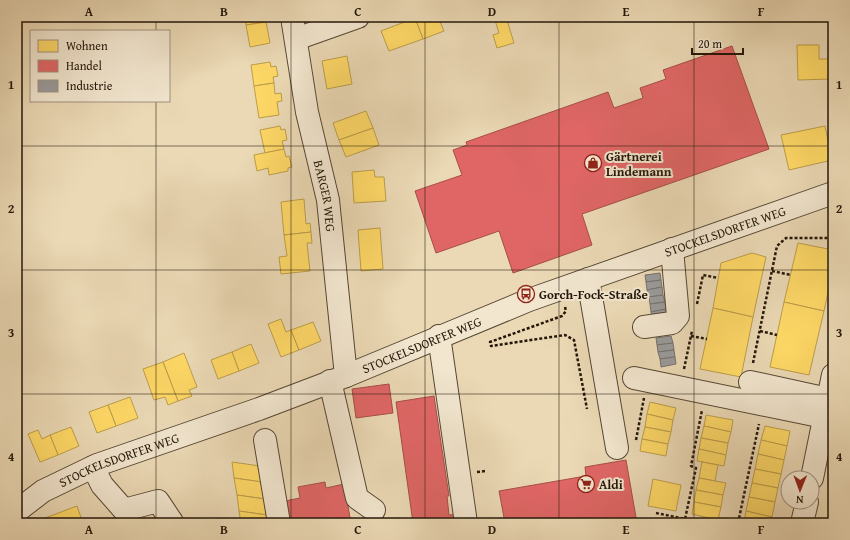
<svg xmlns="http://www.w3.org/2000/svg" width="850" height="540" viewBox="0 0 850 540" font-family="'Gentium Book Plus',serif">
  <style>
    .homes { fill: #ffd966; stroke: #bd9e4a }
    .shops { fill: #e06666; stroke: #a74e4a }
    .industry { fill: #999; stroke: #76726e }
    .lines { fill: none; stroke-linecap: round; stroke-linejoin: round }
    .minor-casing { stroke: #554734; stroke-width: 24 }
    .path { stroke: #231609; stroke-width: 2.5; stroke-dasharray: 3 2; stroke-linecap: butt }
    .minor { stroke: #f2e6cf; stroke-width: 22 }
    .grid { fill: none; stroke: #231609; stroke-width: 1; stroke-opacity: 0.55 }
    .labels { text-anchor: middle; stroke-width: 4; stroke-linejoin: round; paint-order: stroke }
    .poi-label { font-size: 13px; font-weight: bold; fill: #231609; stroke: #f2e6cf; text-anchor: start }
    .street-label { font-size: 13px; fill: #231609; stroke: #f2e6cf }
    .neatline { fill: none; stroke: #231609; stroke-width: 1.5 }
    .grid-label { font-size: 13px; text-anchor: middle; font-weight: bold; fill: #231609 }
  </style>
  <rect width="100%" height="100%" fill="#ebd9b5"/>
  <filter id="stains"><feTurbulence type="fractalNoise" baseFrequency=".005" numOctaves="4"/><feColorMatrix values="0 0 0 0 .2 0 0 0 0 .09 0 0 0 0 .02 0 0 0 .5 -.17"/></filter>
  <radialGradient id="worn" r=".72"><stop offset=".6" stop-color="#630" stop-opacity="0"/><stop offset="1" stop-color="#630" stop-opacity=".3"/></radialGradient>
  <g class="homes">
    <path d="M 245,17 L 265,17 L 266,22 L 246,25 Z"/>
    <path d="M 417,17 L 438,17 L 444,31 L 423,39 L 415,18 Z"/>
    <path d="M 494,17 L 506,17 L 514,43 L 497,48 L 493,35 L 499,33 Z"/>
    <path d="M 415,18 L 423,39 L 389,51 L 381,31 Z"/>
    <path d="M 266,22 L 270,43 L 250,47 L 246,25 Z"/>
    <path d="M 797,45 L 819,45 L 819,59 L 831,59 L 831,79 L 798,80 Z"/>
    <path d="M 347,56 L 352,84 L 327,89 L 322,61 Z"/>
    <path d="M 270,62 L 271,67 L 276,66 L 278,76 L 273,77 L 274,83 L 254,86 L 251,65 Z"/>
    <path d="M 274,83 L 275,94 L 281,93 L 282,101 L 277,102 L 279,115 L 259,118 L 254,86 Z"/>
    <path d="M 366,111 L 373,128 L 339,140 L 333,123 Z"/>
    <path d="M 280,126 L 281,130 L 285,129 L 287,140 L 282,141 L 284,149 L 265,153 L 260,130 Z"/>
    <path d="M 825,126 L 832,160 L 789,170 L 781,135 Z"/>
    <path d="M 373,128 L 379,145 L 346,157 L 339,140 Z"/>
    <path d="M 284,149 L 286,157 L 289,156 L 292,167 L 288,168 L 288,171 L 269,175 L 268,168 L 257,171 L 254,155 Z"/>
    <path d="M 374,170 L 375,177 L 384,177 L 386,201 L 354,203 L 352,172 Z"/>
    <path d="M 304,199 L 306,224 L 310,223 L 311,232 L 284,235 L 281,202 Z"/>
    <path d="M 380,228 L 383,269 L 361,271 L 358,230 Z"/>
    <path d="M 311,232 L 312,243 L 307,243 L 310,271 L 281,274 L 279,257 L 287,256 L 284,235 Z"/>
    <path d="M 798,243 L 833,250 L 833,270 L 824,311 L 784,302 Z"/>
    <path d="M 752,253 L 766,257 L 753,317 L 713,308 L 721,263 Z"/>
    <path d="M 784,302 L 824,311 L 809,375 L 770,367 Z"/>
    <path d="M 713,308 L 753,317 L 741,377 L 700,369 Z"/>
    <path d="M 281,319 L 286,332 L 291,330 L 299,350 L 281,357 L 268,324 Z"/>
    <path d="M 313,322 L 321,341 L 299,350 L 291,330 Z"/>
    <path d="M 251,344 L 259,363 L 239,371 L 232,352 Z"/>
    <path d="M 232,352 L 239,371 L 218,379 L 211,360 Z"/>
    <path d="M 184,353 L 197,387 L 189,390 L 192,396 L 178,401 L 163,362 Z"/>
    <path d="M 163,362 L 178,401 L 168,405 L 165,397 L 154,400 L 143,369 Z"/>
    <path d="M 130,397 L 138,418 L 116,426 L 108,405 Z"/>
    <path d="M 650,402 L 676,408 L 673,420 L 647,414 Z"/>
    <path d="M 108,405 L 116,426 L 97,433 L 89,412 Z"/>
    <path d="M 647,414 L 673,420 L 671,432 L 645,427 Z"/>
    <path d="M 706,415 L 733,420 L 731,432 L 704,426 Z"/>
    <path d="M 704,426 L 731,432 L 728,443 L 701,438 Z"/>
    <path d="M 765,426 L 790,431 L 787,446 L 761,440 Z"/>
    <path d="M 71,427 L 79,446 L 58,455 L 50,435 Z"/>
    <path d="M 645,427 L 671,432 L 668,444 L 642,439 Z"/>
    <path d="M 38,430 L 42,439 L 50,435 L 58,455 L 40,462 L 28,434 Z"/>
    <path d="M 701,438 L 728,443 L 726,455 L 699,449 Z"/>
    <path d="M 642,439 L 668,444 L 666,456 L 640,451 Z"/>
    <path d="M 761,440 L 787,446 L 784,460 L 758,454 Z"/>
    <path d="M 699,449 L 726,455 L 724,466 L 697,461 Z"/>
    <path d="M 758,454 L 784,460 L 781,474 L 755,469 Z"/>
    <path d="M 232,462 L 260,466 L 262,482 L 234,478 Z"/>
    <path d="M 702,462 L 718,465 L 715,481 L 699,478 Z"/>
    <path d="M 755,469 L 781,474 L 778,488 L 752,483 Z"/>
    <path d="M 234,478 L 262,482 L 265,499 L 237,495 Z"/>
    <path d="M 699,478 L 726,483 L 723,495 L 696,490 Z"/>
    <path d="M 653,479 L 681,485 L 676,511 L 648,506 Z"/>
    <path d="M 752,483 L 778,488 L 775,502 L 749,497 Z"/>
    <path d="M 696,490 L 723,495 L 721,507 L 694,502 Z"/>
    <path d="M 237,495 L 265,499 L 267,515 L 239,511 Z"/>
    <path d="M 749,497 L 775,502 L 772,517 L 746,511 Z"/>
    <path d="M 694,502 L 721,507 L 718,520 L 692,514 Z"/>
    <path d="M 77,506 L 83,523 L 47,523 L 45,518 Z"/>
    <path d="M 239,511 L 267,515 L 268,523 L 241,523 Z"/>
    <path d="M 746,511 L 772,517 L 771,523 L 744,523 Z"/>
  </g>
  <g class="shops">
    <path d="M 732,46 L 769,149 L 582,214 L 592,245 L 513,273 L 499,231 L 436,253 L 415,191 L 462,175 L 453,150 L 467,145 L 466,142 L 608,92 L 614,108 L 643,98 L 640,88 L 666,79 L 663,70 Z"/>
    <path d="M 389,384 L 393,413 L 356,418 L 352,389 Z"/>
    <path d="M 434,396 L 449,496 L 447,496 L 449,515 L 459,514 L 460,523 L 413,523 L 396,402 Z"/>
    <path d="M 626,460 L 637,523 L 505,523 L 499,491 L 586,476 L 585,467 Z"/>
    <path d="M 325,482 L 326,488 L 344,484 L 351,523 L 289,523 L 285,501 L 300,498 L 298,487 Z"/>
    <path d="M 413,519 L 413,523 L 386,523 Z"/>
  </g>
  <g class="industry">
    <path d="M 660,273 L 661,280 L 646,282 L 645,275 Z"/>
    <path d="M 661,280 L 662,287 L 647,290 L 646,282 Z"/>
    <path d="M 662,287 L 663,295 L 649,297 L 647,290 Z"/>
    <path d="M 663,295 L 665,302 L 650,304 L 649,297 Z"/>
    <path d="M 665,302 L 666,309 L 651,312 L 650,304 Z"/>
    <path d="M 666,309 L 667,317 L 652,319 L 651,312 Z"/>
    <path d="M 671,336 L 673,343 L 657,345 L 656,338 Z"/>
    <path d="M 673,343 L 674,350 L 658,352 L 657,345 Z"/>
    <path d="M 674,350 L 675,357 L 660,359 L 658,352 Z"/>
    <path d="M 675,357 L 676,364 L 661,367 L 660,359 Z"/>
  </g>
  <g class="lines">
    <g class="minor-casing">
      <g id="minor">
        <path id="s1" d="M 292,17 L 307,112 L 328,200 L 346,376"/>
        <path d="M 296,39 L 358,17"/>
        <path d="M 588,279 L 617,448"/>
        <path d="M 644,327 L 672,323 L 678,316 L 672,249"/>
        <path d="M 439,336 L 466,523"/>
        <path d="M 634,378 L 824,417"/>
        <path d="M 330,381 L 357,498 L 374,510"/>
        <path d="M 750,382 L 828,399"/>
        <path d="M 265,440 L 279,523"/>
        <path d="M 93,467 L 102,485 L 124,510 L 158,501 L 172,522"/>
        <path d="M 812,478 L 833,375"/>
        <path id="s2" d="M 17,511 L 43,491 L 97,465 L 259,409 L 346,376 L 529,300 L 833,193"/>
        <path d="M 802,523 L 807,502"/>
      </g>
    </g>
    <g class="path">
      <path d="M 772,271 L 791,275"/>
      <path d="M 697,304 L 703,275 L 718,278"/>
      <path d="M 565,307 L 566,311 L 562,316 L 490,342 L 491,346 L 565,335 L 574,340 L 587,409"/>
      <path d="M 760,331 L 777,335"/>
      <path d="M 691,336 L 707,339"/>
      <path d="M 753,363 L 777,246 L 786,238 L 833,238"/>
      <path d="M 684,369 L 692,331"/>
      <path d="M 636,440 L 644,398"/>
      <path d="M 477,472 L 486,471"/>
      <path d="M 656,513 L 685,519 L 696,468 L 691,466 L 702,410"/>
      <path d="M 738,523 L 759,424"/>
    </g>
    <use href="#minor" class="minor"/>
  </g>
  <path class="grid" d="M 156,17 L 156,31M 291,17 L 291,523M 425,17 L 425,523M 559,17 L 559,523M 694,17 L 694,523M 156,101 L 156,523M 17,146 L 833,146M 17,270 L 833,270M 17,394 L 833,394"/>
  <defs>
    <g id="shop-ring" transform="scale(0.9)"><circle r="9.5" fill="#f2e6cf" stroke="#8f2418" stroke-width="1.5"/><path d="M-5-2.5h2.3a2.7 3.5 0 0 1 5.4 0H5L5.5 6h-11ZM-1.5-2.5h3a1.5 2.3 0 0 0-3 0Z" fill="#8f2418"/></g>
    <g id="bus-ring" transform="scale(0.9)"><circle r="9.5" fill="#f2e6cf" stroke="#8f2418" stroke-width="1.5"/><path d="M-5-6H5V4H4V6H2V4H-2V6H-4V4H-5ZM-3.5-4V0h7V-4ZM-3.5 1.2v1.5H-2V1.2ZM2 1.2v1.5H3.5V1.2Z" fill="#8f2418"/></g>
    <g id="supermarket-ring" transform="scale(0.9)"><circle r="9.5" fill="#f2e6cf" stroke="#8f2418" stroke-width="1.5"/><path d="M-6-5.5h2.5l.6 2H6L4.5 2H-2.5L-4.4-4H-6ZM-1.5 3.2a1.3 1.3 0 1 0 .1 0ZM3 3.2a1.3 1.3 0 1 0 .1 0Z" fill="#8f2418"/></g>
  </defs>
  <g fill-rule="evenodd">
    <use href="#shop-ring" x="593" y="163"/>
    <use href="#bus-ring" x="526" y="294"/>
    <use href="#supermarket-ring" x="586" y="484"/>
  </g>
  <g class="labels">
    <g class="poi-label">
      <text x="606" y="161">Gärtnerei<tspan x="606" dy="15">Lindemann</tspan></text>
      <text x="539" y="299">Gorch-Fock-Straße</text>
      <text x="599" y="489">Aldi</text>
    </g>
    <g class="street-label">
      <text dy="5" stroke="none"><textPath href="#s1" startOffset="182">BARGER WEG</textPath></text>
      <text dy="5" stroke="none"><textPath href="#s2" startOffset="763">STOCKELSDORFER WEG</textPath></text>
      <text dy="5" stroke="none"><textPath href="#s2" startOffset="439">STOCKELSDORFER WEG</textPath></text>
      <text dy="5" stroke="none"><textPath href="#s2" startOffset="115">STOCKELSDORFER WEG</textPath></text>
    </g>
  </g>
  <rect width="850" height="540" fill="none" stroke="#ebd9b5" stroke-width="44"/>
  <rect x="30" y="30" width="140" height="72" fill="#f2e6cf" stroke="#9f9380"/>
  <rect x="38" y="40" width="20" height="12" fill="#ffd966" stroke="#9f9380"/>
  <text x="66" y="50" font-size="12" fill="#231609">Wohnen</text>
  <rect x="38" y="60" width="20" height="12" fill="#e06666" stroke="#9f9380"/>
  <text x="66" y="70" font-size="12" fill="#231609">Handel</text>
  <rect x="38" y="80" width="20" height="12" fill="#999999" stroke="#9f9380"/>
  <text x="66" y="90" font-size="12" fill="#231609">Industrie</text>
  <g transform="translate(800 490) rotate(181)"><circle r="19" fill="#f2e6cf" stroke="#9f9380"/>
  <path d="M0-3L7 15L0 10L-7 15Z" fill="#8f2418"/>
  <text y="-6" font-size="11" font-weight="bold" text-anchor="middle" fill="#231609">N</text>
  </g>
  <path d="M692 48v6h51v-6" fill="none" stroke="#231609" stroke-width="2"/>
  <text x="698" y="48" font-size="12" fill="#231609" stroke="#f2e6cf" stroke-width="3" paint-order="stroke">20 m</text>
  <rect x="22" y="22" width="806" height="496" class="neatline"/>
  <g class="grid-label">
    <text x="89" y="16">A</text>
    <text x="224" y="16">B</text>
    <text x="358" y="16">C</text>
    <text x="492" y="16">D</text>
    <text x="626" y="16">E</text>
    <text x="761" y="16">F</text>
    <text x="11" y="89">1</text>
    <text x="839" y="89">1</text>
    <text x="11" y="213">2</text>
    <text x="839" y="213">2</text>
    <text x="11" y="337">3</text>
    <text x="839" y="337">3</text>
    <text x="11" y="461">4</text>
    <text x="839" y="461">4</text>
    <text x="89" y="534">A</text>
    <text x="224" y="534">B</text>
    <text x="358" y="534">C</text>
    <text x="492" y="534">D</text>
    <text x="626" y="534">E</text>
    <text x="761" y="534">F</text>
  </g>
  <rect width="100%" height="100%" filter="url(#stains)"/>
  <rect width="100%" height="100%" fill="url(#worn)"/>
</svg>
